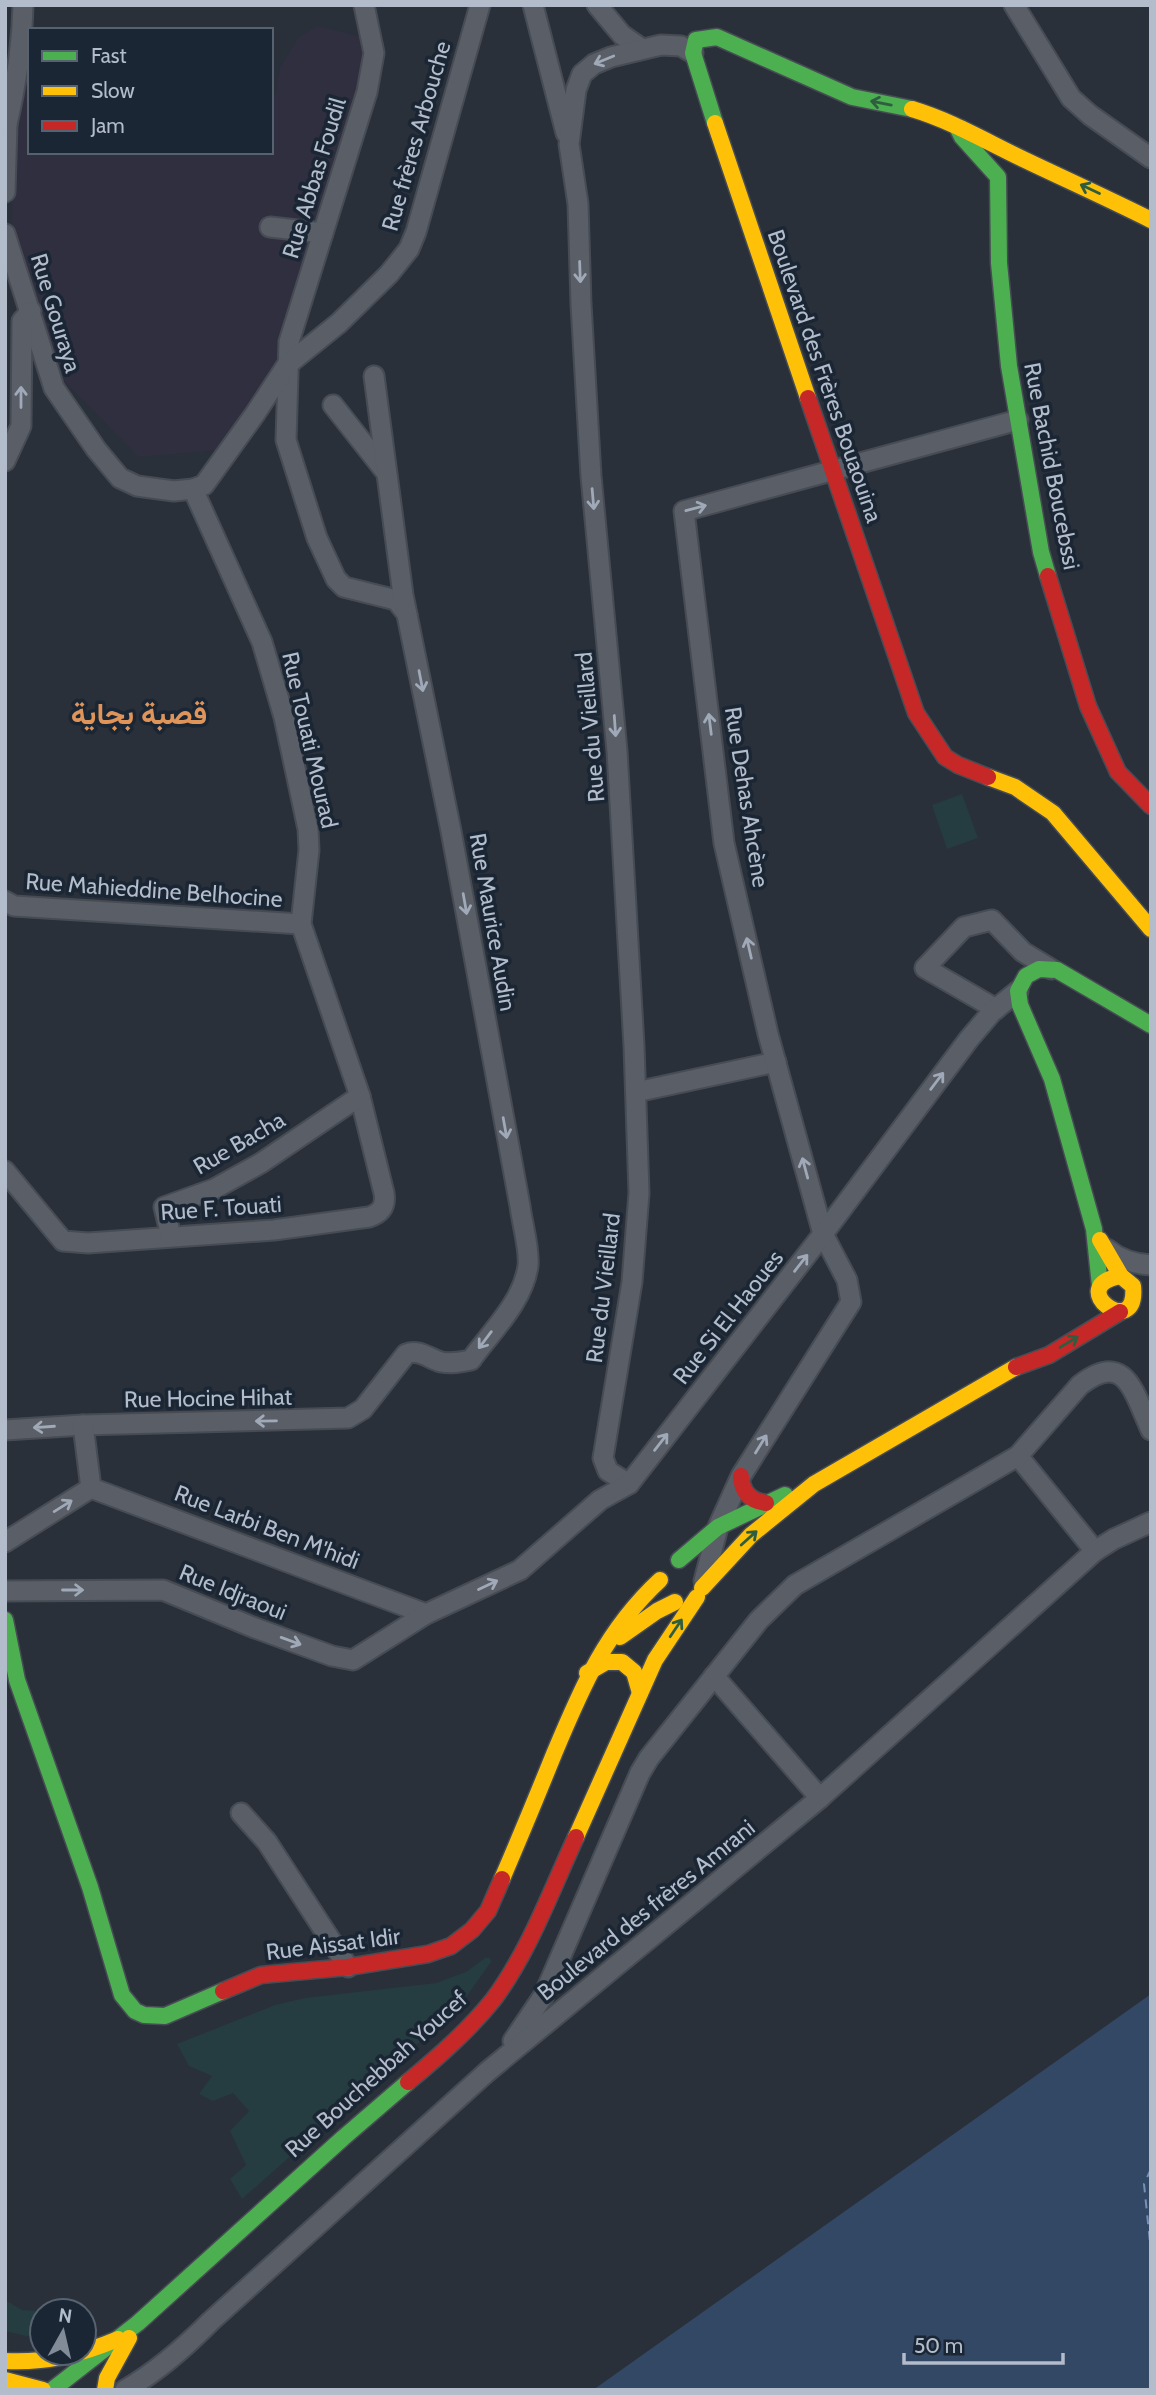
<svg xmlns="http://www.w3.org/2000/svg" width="1156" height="2395" viewBox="0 0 1156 2395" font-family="Cabin,Vazirmatn,sans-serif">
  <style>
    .medical { fill: #302f40 }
    .green { fill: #253c40 }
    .water { fill: #334865 }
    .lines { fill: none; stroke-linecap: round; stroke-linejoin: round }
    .ferry { stroke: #7791b5; stroke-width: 2; stroke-dasharray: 9 7; stroke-linecap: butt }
    .street-casing { stroke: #474c54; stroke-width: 23 }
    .fast-casing { stroke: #474c54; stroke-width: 19 }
    .slow-casing { stroke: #474c54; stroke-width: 19 }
    .jam-casing { stroke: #474c54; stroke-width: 19 }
    .street { stroke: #595e67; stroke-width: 19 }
    .fast { stroke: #4caf50; stroke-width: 16 }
    .slow { stroke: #ffc107; stroke-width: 16 }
    .jam { stroke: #c62828; stroke-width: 16 }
    .oneway { stroke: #a0a9b7 }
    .oneway2 { stroke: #2f5d40 }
    .labels { text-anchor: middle; stroke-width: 7; stroke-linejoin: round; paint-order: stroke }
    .street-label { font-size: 23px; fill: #b2bccb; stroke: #1b2635 }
    .district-label { font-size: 30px; font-weight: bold; fill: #df945a; stroke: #1b2635 }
  </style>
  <rect width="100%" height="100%" fill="#29303a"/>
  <path class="medical" d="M 318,26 L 365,38 L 369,53 L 318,235 L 276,365 L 265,394 L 219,450 L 139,457 L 59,376 L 11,230 L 16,124 L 30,36 L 30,152 L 271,152 L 271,97 L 275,95 L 280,67 L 299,37 Z"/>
  <g class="green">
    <path d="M 962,794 L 978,838 L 947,849 L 932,805 Z"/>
    <path d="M 485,1958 L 490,1958 L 491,1962 L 459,2007 L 242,2199 L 230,2179 L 246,2165 L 230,2131 L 249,2111 L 233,2093 L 213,2101 L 199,2094 L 212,2076 L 189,2066 L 177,2044 L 275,2005 L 305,1998 L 436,1983 L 466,1972 Z"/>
    <path d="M 5,2300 L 22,2310 L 42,2311 L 42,2335 L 26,2336 L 5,2331 Z"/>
  </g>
  <path class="water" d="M 1151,1994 L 1151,2390 L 593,2390 Z"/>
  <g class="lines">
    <path class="ferry" d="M 1151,2169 L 1144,2184 L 1151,2252"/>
    <g class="street-casing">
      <g id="street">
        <path d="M 364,5 L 374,53 L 367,92 L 289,342 L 286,440 L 317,538 L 336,579 L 344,587 L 396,600 L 407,614"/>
        <path d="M 533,5 L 566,133"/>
        <path d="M 597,5 L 622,35 L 642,49"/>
        <path d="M 1014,5 L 1071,98 L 1090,115 L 1151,158"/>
        <path d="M 5,117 L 7,124 L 5,192"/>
        <path d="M 7,124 C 16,85 22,46 23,5"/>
        <path d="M 270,227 L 323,233"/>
        <path d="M 5,234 L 54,388 L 96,449 L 120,478 L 137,486 L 174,491 L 193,489 L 204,485 L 255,414 L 287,365 L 339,323 L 389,274 L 409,249 L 416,232 L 480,5"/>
        <path d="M 333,405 L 385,471"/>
        <path d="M 5,461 L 21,426 L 22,321 L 31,311"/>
        <path d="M 5,901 L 14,906 L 301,924"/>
        <path d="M 996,1009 L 925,968 L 964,927 L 992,920 L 1023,952 L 1051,969"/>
        <path d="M 636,1092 L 776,1062"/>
        <path d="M 5,1171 L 63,1241 L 88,1243 L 274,1230 L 369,1217 C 381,1213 386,1206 384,1193 L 360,1096 L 301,924 L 309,850 L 308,829 L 284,717 L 262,642 L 193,489"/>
        <path d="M 171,1236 L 164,1207 L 214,1189 L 261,1163 L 360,1096"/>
        <path d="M 1107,1249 C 1120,1260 1134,1264 1151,1265"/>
        <path d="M 5,1430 L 83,1425 L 348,1418 L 363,1409 L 406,1354 C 419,1349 428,1358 441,1362 C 451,1364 461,1362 471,1360 C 491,1332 523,1302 528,1266 C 530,1250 522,1223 520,1206 L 451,831 L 403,595 L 374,376"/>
        <path d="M 1018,1456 L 1095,1551"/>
        <path d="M 629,1484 L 608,1471 L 603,1458 L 632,1282 L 639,1193 L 634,1046 L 617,751 L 591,476 L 581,304 L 578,204 L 569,144 L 576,90 L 582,74 L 594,64 L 611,57 L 661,45 L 681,46 L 693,53"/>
        <path d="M 91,1488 L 426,1614"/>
        <path d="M 5,1542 L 91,1488 L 83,1425"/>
        <path d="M 704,1581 L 718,1527 L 741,1476 L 851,1302 L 847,1280 L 823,1234 L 768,1034 L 724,843 L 684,511 L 1018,420"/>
        <path d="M 5,1591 L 163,1590 L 255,1628 L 332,1656 L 353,1660 L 426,1614 L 520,1570 L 600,1500 L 629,1484 L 823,1234 L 969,1039 L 992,1012 L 1018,991"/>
        <path d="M 714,1676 L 820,1798"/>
        <path d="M 241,1813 L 267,1842 L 348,1967"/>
        <path d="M 513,2041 L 544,1995 L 640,1773 L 649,1758 L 759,1620 L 795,1585 L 1018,1456 L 1080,1385 C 1126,1349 1134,1394 1151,1430"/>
        <path d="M 125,2390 C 158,2371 184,2348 211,2321 L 487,2072 L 820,1798 L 1095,1551 L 1114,1539 L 1151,1522"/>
      </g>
    </g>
    <g class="fast-casing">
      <g id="fast">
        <path d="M 715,123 L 693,53 L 696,40 L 717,37 L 852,97 L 912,109"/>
        <path d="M 958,129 L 962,137 L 998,177 L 999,263 L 1009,366 L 1041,552 L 1048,576"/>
        <path d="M 1100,1286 L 1094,1229 L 1052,1079 L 1020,1005 L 1018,991 L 1026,976 L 1039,969 L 1057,970 L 1151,1025"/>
        <path d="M 679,1560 L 718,1527 L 785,1495"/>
        <path d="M 5,1620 L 17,1680 L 90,1887 L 122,1995 L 135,2011 L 144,2015 L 165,2016 L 223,1991"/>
        <path d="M 52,2390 L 138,2323 L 343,2138 L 408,2082"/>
      </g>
    </g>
    <g class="slow-casing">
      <g id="slow">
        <path d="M 912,109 C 952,121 987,142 1025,160 C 1067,180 1109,199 1151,220"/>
        <path d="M 715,123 L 808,398"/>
        <path d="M 988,777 L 1015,787 L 1053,813 L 1151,929"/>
        <path d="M 1100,1240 L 1121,1276 L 1133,1286 C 1139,1343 1062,1286 1121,1276"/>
        <path d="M 702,1588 L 751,1535 L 814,1484 L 1016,1367"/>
        <path d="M 620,1637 L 657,1611 L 675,1602"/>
        <path d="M 587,1673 L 606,1662 L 622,1662 L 634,1672 L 640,1693"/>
        <path d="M 576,1837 L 655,1660 L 697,1597"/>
        <path d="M 502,1879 C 520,1837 537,1796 554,1754 C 582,1687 606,1630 660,1580"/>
        <path d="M 5,2361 C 46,2363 80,2355 118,2339"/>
        <path d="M 5,2380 L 43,2390"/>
        <path d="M 105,2390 L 107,2378 L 129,2338"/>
      </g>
    </g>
    <g class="jam-casing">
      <g id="jam">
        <path d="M 808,398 L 916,713 L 945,757 L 958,765 L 988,777"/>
        <path d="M 1048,576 L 1088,706 L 1118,772 L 1151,806"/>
        <path d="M 1016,1367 L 1049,1355 L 1120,1312"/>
        <path d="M 741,1476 C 742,1492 750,1501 766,1503"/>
        <path d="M 223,1991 L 261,1975 L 348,1967 L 428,1954 L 451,1946 L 472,1930 L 488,1911 L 502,1879"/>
        <path d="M 408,2082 C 438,2057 468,2031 493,2000 C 529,1952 551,1891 576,1837"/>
      </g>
    </g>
    <use href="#street" class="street"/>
    <use href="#fast" class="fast"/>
    <use href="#slow" class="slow"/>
    <use href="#jam" class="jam"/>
  </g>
  <defs><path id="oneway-shaft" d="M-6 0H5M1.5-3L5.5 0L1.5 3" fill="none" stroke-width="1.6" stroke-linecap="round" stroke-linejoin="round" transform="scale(1.75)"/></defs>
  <g class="oneway">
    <use href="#oneway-shaft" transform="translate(604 60) rotate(158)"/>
    <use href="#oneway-shaft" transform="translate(580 272) rotate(88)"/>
    <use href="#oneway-shaft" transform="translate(21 397) rotate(-90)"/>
    <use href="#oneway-shaft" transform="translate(593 499) rotate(85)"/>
    <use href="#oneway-shaft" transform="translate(696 508) rotate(-15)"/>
    <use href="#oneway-shaft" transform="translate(421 681) rotate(79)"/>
    <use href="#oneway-shaft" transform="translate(710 724) rotate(-97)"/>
    <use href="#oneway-shaft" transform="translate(615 726) rotate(86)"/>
    <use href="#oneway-shaft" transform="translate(465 904) rotate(80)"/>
    <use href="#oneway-shaft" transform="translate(749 948) rotate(-103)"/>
    <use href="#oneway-shaft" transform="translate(937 1081) rotate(-53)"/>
    <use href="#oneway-shaft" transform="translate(505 1128) rotate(80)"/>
    <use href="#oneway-shaft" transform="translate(805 1168) rotate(-105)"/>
    <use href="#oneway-shaft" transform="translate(801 1263) rotate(-52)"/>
    <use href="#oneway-shaft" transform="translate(485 1340) rotate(127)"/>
    <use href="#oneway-shaft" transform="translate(266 1421) rotate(179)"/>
    <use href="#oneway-shaft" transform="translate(44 1427) rotate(176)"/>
    <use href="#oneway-shaft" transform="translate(661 1442) rotate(-52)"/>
    <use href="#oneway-shaft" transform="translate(761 1444) rotate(-58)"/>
    <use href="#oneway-shaft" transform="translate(63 1506) rotate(-32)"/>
    <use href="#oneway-shaft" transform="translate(488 1585) rotate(-25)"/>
    <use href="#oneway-shaft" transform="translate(73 1590)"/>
    <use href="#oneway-shaft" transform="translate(291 1641) rotate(20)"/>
  </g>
  <g class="oneway2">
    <use href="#oneway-shaft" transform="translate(881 103) rotate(-169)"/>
    <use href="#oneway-shaft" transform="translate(1090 189) rotate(-155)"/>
    <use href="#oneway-shaft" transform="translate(1069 1342) rotate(-31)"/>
    <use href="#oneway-shaft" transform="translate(749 1538) rotate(-42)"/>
    <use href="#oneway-shaft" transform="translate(676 1628) rotate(-56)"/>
  </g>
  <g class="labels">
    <g class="street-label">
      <text transform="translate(416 136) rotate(-74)" y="8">Rue frères Arbouche</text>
      <text transform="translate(314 178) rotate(-73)" y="8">Rue Abbas Foudil</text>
      <text transform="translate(56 313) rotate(73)" y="8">Rue Gouraya</text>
      <text transform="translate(825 376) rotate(71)" y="8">Boulevard des Frères Bouaouina</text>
      <text transform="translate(1052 466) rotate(79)" y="8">Rue Bachid Boucebssi</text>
      <text transform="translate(590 727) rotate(-95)" y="8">Rue du Vieillard</text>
      <text transform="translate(310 740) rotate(77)" y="8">Rue Touati Mourad</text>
      <text transform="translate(747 797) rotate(81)" y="8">Rue Dehas Ahcène</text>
      <text transform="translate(154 890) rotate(4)" y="8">Rue Mahieddine Belhocine</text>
      <text transform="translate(493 922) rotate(80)" y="8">Rue Maurice Audin</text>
      <text transform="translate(239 1143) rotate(-30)" y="8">Rue Bacha</text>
      <text transform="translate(221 1208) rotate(-4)" y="8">Rue F. Touati</text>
      <text transform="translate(603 1288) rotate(-83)" y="8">Rue du Vieillard</text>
      <text transform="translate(728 1317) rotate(-52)" y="8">Rue Si El Haoues</text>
      <text transform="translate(208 1398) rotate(-1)" y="8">Rue Hocine Hihat</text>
      <text transform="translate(267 1527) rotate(21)" y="8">Rue Larbi Ben M'hidi</text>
      <text transform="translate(233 1592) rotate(22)" y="8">Rue Idjraoui</text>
      <text transform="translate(646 1910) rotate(-39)" y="8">Boulevard des frères Amrani</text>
      <text transform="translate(333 1944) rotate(-7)" y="8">Rue Aissat Idir</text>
      <text transform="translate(376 2074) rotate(-42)" y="8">Rue Bouchebbah Youcef</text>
    </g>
    <g class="district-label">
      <text x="139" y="724">قصبة بجاية</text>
    </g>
  </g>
  <rect width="1156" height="2395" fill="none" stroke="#b2bccb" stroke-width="14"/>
  <rect x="28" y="28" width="245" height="126" fill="#1b2635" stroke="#576271" stroke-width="2"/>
  <rect x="42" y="51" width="35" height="10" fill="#4caf50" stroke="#576271" stroke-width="2"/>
  <text x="91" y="63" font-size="21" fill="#b2bccb">Fast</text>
  <rect x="42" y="86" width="35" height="10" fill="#ffc107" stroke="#576271" stroke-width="2"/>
  <text x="91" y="98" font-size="21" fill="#b2bccb">Slow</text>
  <rect x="42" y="121" width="35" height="10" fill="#c62828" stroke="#576271" stroke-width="2"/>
  <text x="91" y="133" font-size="21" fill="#b2bccb">Jam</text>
  <g transform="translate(63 2332) rotate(8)"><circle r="33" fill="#1b2635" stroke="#576271" stroke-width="2"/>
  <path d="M0-5L12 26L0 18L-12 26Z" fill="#828b98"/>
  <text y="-10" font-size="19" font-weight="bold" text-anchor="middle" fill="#b2bccb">N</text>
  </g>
  <path d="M904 2353v10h159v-10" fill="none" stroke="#b2bccb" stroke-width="3.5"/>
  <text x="914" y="2353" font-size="21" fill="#b2bccb" stroke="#1b2635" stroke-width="5" paint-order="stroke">50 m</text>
</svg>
